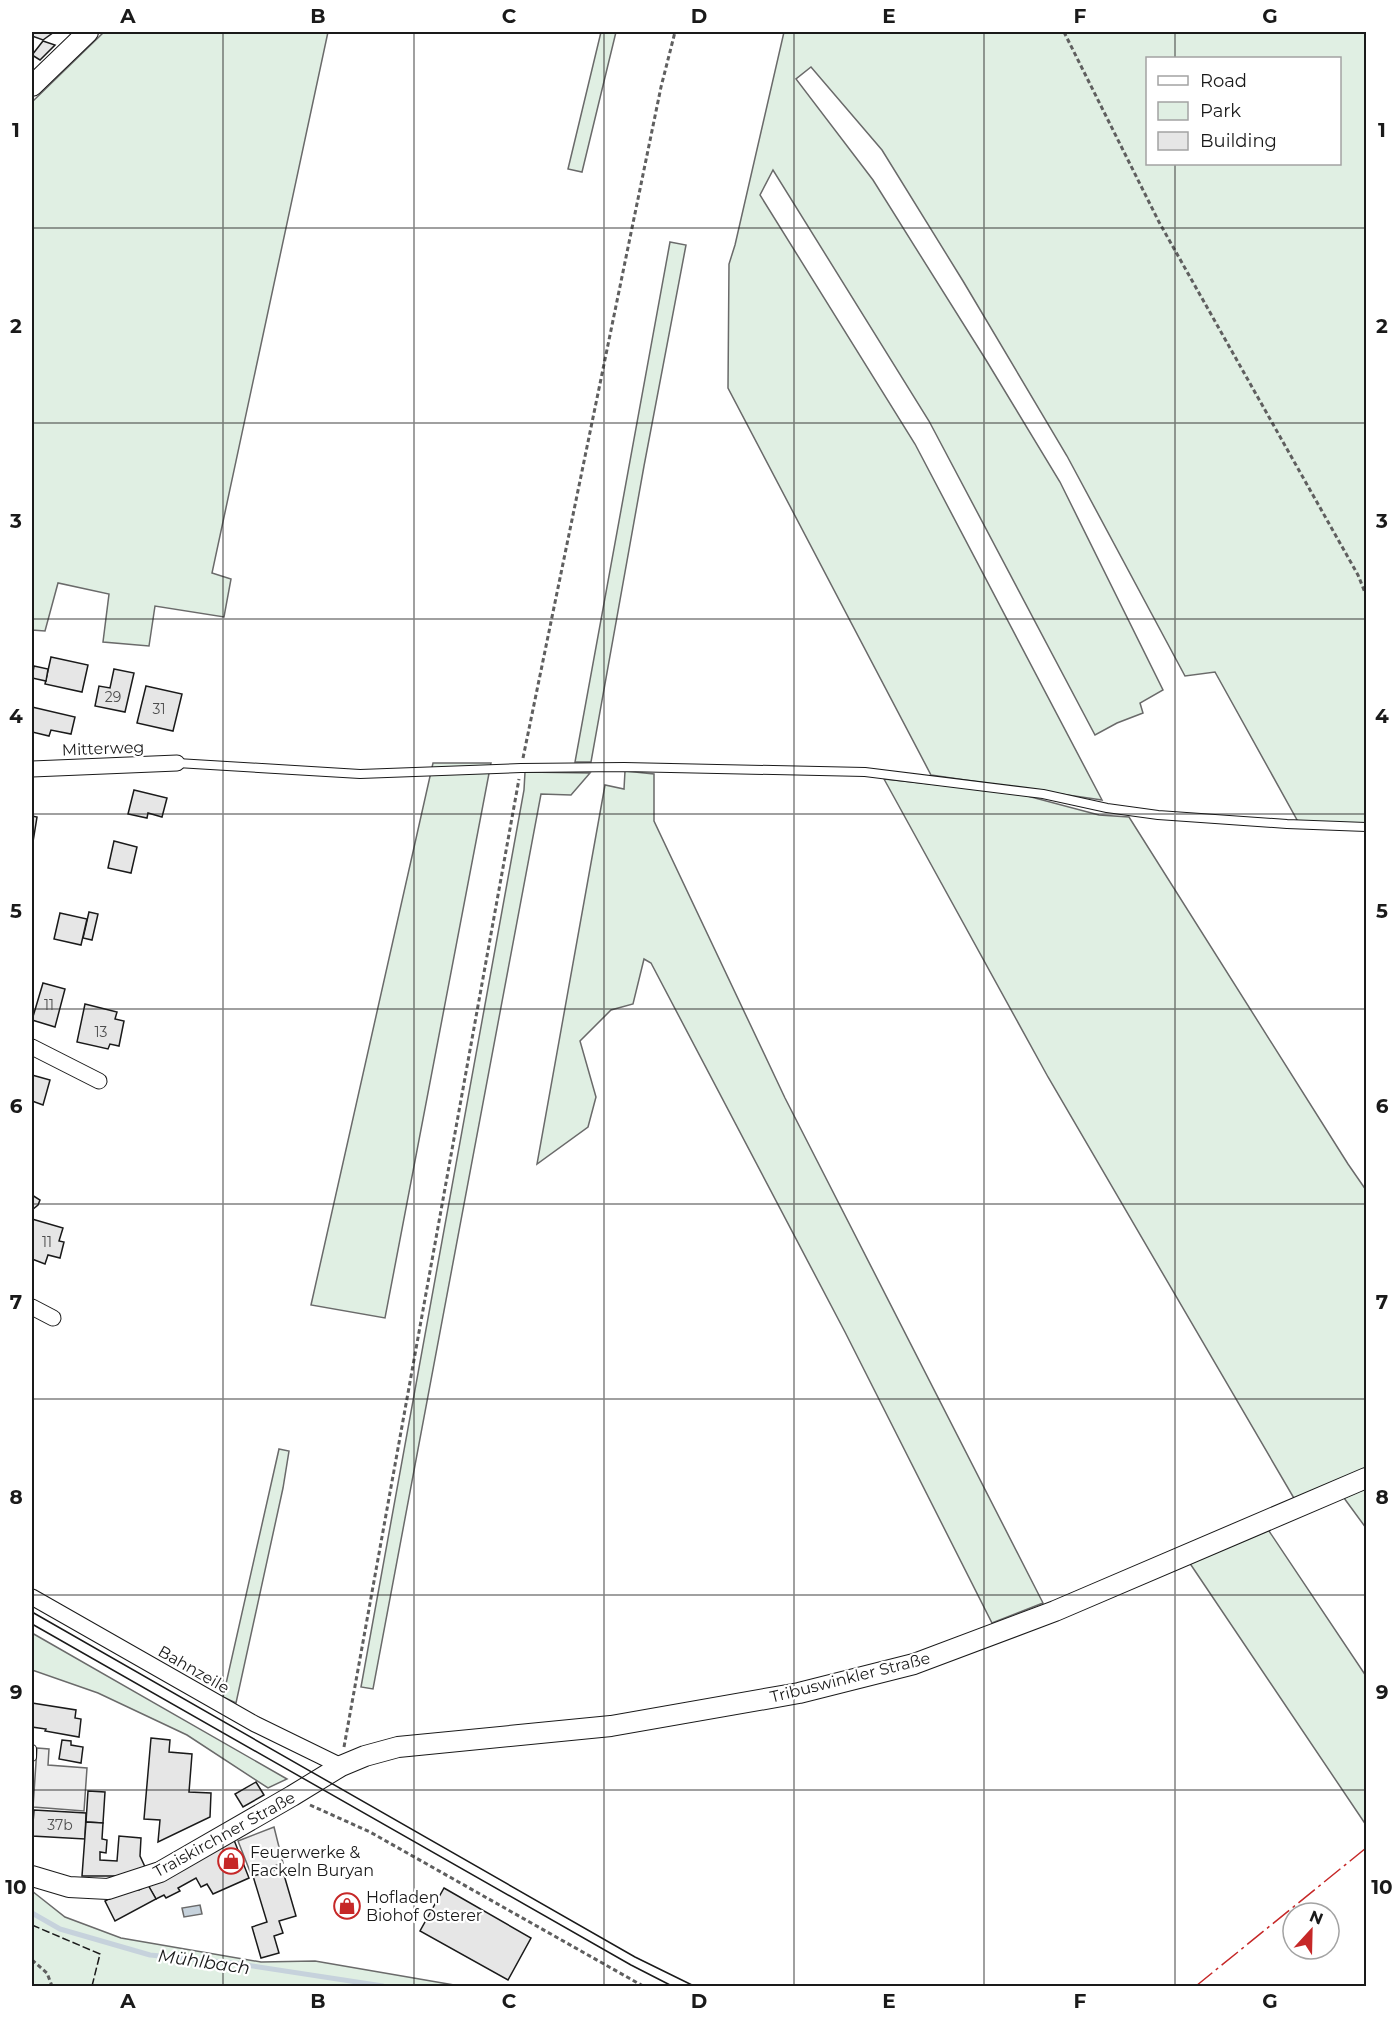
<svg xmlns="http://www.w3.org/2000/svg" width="1398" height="2018" viewBox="0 0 1398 2018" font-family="Montserrat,sans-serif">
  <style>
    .green { fill: #e0efe3; stroke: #6a6a6a; stroke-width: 1.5; fill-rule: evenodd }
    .parking { fill: #ededed; stroke: #6a6a6a; stroke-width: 1.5 }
    .water { fill: #c6d2dc; stroke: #6a6a6a; stroke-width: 1.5 }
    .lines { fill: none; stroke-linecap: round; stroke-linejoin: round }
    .stream { stroke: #c6d2dc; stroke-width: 5 }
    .building { fill: #e6e6e6; stroke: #1a1a1a; stroke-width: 1.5 }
    .service-casing { stroke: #1a1a1a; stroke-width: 10 }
    .minor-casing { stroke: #1a1a1a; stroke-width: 17 }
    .tertiary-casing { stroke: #1a1a1a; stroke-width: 22 }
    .path { stroke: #5f5f5f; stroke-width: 3; stroke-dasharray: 4.5 3; stroke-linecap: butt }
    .service { stroke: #fff; stroke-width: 8 }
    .minor { stroke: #fff; stroke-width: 15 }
    .tertiary { stroke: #fff; stroke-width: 20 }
    .tram { stroke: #1a1a1a; stroke-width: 1.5 }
    .fence { stroke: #1a1a1a; stroke-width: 1.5; stroke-dasharray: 8 3; stroke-linecap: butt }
    .power { stroke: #c62828; stroke-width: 1.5; stroke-dasharray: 21 4.5 3 4.5; stroke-linecap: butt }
    .grid { fill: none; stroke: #1a1a1a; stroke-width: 1.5; stroke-opacity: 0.55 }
    .labels { text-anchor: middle; stroke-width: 4.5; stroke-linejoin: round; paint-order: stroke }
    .number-label { font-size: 14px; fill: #4d4d4d }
    .street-label { font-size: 16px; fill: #1a1a1a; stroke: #fff }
    .poi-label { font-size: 16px; fill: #1a1a1a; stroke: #fff; text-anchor: start }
    .water-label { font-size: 18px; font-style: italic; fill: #1a1a1a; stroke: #fff }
    .neatline { fill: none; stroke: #1a1a1a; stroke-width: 2 }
    .grid-label { font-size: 20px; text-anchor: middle; font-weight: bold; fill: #1a1a1a }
  </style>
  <rect width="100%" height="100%" fill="#fff"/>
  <g class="green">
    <path d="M 104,32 L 328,32 L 212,573 L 231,579 L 224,617 L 155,606 L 149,646 L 103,642 L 109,594 L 58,583 L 45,631 L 32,630 L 32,102 Z"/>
    <path d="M 601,32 L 616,32 L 582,172 L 568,169 Z"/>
    <path d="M 784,32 L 1366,32 L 1366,830 L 1301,827 L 1215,672 L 1185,676 L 1067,456 L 963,281 L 882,150 L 811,67 L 796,79 L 873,180 L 986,360 L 1060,482 L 1163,690 L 1140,703 L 1143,713 L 1117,723 L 1095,735 L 929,421 L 773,170 L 760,195 L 915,444 L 1102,800 L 931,775 L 728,388 L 729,264 L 735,245 ZM 1148,58 L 1340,58 L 1340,164 L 1148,164 Z"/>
    <path d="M 670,242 L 686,245 L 644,466 L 591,762 L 575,762 Z"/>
    <path d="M 433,763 L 491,763 L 385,1318 L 311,1305 Z"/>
    <path d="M 625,771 L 654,774 L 654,821 L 785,1098 L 1043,1603 L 992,1623 L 845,1332 L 651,963 L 644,959 L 633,1004 L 611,1010 L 580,1041 L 596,1097 L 588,1127 L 537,1164 L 605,785 L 624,789 Z"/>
    <path d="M 525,772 L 590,773 L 571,795 L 541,794 L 373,1689 L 361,1687 L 524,790 Z"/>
    <path d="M 884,779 L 1016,793 L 1099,815 L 1129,817 L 1348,1164 L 1366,1190 L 1366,1469 L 1295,1500 L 1048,1077 Z"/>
    <path d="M 279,1449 L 289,1451 L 283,1488 L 236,1703 L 223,1697 Z"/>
    <path d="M 1366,1488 L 1366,1528 L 1344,1498 Z"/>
    <path d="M 1267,1528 L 1366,1676 L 1366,1825 L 1189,1562 Z"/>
    <path d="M 32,1633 L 287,1779 L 268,1788 L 187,1735 L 98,1693 L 32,1670 Z"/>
    <path d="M 32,1891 L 65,1917 L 121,1938 L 261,1962 L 315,1961 L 460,1986 L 32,1986 Z"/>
  </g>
  <g class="parking">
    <path d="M 37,1748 L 49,1749 L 48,1765 L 87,1768 L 84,1811 L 33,1807 Z"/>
    <path d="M 274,1827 L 283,1863 L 251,1874 L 238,1841 Z"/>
  </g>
  <path class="water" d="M 200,1905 L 202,1914 L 184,1917 L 182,1908 Z"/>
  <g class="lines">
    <path class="stream" d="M 32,1913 L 60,1929 L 150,1955 L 233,1963 L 383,1986"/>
  </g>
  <g class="building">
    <path d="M 32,32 L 54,32 L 43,40 L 32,36 Z"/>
    <path d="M 43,41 L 55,45 L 40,60 L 32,55 Z"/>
    <path d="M 51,657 L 88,665 L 82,692 L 45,684 Z"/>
    <path d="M 34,666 L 48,669 L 46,681 L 32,678 Z"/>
    <path d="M 114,669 L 134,673 L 125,712 L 95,706 L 99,686 L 110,688 Z"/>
    <path d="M 146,686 L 182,694 L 173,731 L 137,723 Z"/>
    <path d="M 32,707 L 75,717 L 71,734 L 51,730 L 49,736 L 32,732 Z"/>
    <path d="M 134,790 L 167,798 L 162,817 L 148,813 L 147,818 L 128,814 Z"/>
    <path d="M 32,816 L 37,817 L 32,848 Z"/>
    <path d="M 114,841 L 137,847 L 131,873 L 108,868 Z"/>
    <path d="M 89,912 L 98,914 L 92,940 L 83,938 Z"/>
    <path d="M 60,913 L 87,919 L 81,945 L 54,939 Z"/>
    <path d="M 43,983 L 65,989 L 55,1027 L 32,1020 Z"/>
    <path d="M 85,1004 L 117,1012 L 115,1019 L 124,1021 L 119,1046 L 110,1044 L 108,1049 L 77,1042 Z"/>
    <path d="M 32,1075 L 50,1080 L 43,1105 L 32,1101 Z"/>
    <path d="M 32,1195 L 40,1200 L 38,1205 L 32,1210 Z"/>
    <path d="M 32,1219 L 63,1228 L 59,1241 L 64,1242 L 60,1258 L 48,1255 L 45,1264 L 32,1259 L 33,1250 L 32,1250 Z"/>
    <path d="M 32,1703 L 76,1710 L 75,1718 L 81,1719 L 79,1737 L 45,1731 L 46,1729 L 32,1727 Z"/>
    <path d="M 151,1738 L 170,1740 L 169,1752 L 192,1754 L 189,1792 L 211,1793 L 210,1817 L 158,1842 L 160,1820 L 144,1819 Z"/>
    <path d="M 62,1740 L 71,1741 L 71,1745 L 83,1747 L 81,1763 L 59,1759 Z"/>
    <path d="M 256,1782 L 264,1795 L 243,1807 L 235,1794 Z"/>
    <path d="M 88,1791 L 105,1792 L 103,1823 L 86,1822 Z"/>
    <path d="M 34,1810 L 86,1813 L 85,1839 L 32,1836 Z"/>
    <path d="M 86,1822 L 103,1823 L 102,1839 L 107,1840 L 106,1853 L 100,1852 L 100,1860 L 117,1861 L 119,1836 L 141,1838 L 140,1856 L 147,1871 L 134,1876 L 82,1876 Z"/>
    <path d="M 234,1840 L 249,1878 L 213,1894 L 207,1884 L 201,1887 L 196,1878 L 178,1888 L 180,1891 L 166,1898 L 164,1895 L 156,1899 L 148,1885 Z"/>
    <path d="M 282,1868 L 296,1916 L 279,1921 L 283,1933 L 274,1936 L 279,1953 L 261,1958 L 252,1927 L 267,1922 L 253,1876 Z"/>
    <path d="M 148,1885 L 156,1899 L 115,1921 L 105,1901 L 130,1888 L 139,1890 Z"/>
    <path d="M 444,1888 L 531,1938 L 508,1980 L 420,1931 Z"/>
  </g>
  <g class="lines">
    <g class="service-casing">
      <g id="service">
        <path d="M 177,763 L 360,774 L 521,768 L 624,767 L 865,772 L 1043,794 L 1107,808 L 1158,815 L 1287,824 L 1366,827"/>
        <path d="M 32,1757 L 32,1749"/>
      </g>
    </g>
    <g class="minor-casing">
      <g id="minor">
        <path d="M 32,769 L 177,763"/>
        <path d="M 32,1047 L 99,1081"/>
        <path d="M 32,1307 L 53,1318"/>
        <path d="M 32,1597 L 255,1724 L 341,1766"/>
      </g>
    </g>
    <g class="tertiary-casing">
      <g id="tertiary">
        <path d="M 32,86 L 88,32"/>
        <path d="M 32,1876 L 69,1887 L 108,1889 L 160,1872 L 292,1796 L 341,1766 L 365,1756 L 398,1747 L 611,1726 L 799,1693 L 914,1664 L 1055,1611 L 1366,1478"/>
      </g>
    </g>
    <g class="path">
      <path d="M 1064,32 L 1159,222 L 1358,575 L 1366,595"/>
      <path d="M 523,758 L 661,87 L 675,32"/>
      <path d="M 344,1747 L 519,779"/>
      <path d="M 310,1805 L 370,1832 L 643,1986"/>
      <path d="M 32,1960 L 47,1973 L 52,1986"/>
    </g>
    <use href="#service" class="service"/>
    <use href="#minor" class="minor"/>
    <use href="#tertiary" class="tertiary"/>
    <g class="tram">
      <path d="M 32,1612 L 635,1957 L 694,1986"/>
      <path d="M 32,1624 L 631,1965 L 672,1986"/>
    </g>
    <path class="fence" d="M 32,1925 L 100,1954 L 92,1986"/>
    <path class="power" d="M 1196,1986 L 1366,1848"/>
  </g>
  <path class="grid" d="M 223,32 L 223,1986M 414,32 L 414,1986M 604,32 L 604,1986M 794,32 L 794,1986M 984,32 L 984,1986M 1175,32 L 1175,58M 1175,164 L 1175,1986M 32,228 L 1366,228M 32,423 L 1366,423M 32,619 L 1366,619M 32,814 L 1366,814M 32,1009 L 1366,1009M 32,1204 L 1366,1204M 32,1399 L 1366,1399M 32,1595 L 1366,1595M 32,1790 L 1366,1790"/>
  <defs>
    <g id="shop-ring" transform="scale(1.35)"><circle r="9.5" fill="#fff" stroke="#c62828" stroke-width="1.5"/><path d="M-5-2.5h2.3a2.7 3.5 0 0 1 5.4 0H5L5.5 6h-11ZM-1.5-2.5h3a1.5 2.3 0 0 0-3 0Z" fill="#c62828"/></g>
  </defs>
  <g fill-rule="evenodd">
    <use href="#shop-ring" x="231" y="1861"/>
    <use href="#shop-ring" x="347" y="1906"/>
  </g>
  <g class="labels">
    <g class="number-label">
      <text x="113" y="702">29</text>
      <text x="159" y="714">31</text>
      <text x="49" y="1010">11</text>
      <text x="101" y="1037">13</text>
      <text x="47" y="1247">11</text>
      <text x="60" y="1830">37b</text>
    </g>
    <g class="street-label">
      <text transform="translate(103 748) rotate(-2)" y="6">Mitterweg</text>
      <text transform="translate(194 1669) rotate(30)" y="6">Bahnzeile</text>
      <text transform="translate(850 1677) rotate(-14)" y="6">Tribuswinkler Straße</text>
      <text transform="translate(224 1834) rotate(-29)" y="6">Traiskirchner Straße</text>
    </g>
    <g class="poi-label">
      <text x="250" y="1858">Feuerwerke &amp;<tspan x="250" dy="18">Fackeln Buryan</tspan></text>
      <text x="366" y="1903">Hofladen<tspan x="366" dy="18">Biohof Osterer</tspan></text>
    </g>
    <g class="water-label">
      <text transform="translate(204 1962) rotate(8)" y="6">Mühlbach</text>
    </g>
  </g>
  <rect width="1398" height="2018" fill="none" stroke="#ffffff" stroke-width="66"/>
  <rect x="1146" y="57" width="195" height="108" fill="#ffffff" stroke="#a3a3a3" stroke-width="1.5"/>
  <rect x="1158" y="76" width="30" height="9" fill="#ffffff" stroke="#a3a3a3" stroke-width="1.5"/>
  <text x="1200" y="87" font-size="18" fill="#1a1a1a">Road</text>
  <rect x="1158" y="102" width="30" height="18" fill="#e0efe3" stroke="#a3a3a3" stroke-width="1.5"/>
  <text x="1200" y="117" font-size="18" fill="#1a1a1a">Park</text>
  <rect x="1158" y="132" width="30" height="18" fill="#e6e6e6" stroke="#a3a3a3" stroke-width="1.5"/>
  <text x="1200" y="147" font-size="18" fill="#1a1a1a">Building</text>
  <g transform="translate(1311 1931) rotate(22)"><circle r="28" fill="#ffffff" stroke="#a3a3a3" stroke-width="1.5"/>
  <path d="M0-4.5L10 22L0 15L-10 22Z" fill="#c62828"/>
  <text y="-9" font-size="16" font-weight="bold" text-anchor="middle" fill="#1a1a1a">N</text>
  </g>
  <rect x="33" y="33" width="1332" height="1952" class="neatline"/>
  <g class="grid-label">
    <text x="128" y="23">A</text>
    <text x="318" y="23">B</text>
    <text x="509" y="23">C</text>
    <text x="699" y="23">D</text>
    <text x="889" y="23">E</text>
    <text x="1080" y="23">F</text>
    <text x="1270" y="23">G</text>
    <text x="16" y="137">1</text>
    <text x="1382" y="137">1</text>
    <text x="16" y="333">2</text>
    <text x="1382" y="333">2</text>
    <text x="16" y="528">3</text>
    <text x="1382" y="528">3</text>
    <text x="16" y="723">4</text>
    <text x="1382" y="723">4</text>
    <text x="16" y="918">5</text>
    <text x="1382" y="918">5</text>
    <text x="16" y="1113">6</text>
    <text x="1382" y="1113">6</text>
    <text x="16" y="1309">7</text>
    <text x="1382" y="1309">7</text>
    <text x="16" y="1504">8</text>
    <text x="1382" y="1504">8</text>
    <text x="16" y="1699">9</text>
    <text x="1382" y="1699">9</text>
    <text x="16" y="1894">10</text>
    <text x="1382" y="1894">10</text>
    <text x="128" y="2008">A</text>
    <text x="318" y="2008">B</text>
    <text x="509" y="2008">C</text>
    <text x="699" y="2008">D</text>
    <text x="889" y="2008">E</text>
    <text x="1080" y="2008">F</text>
    <text x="1270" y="2008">G</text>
  </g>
</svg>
